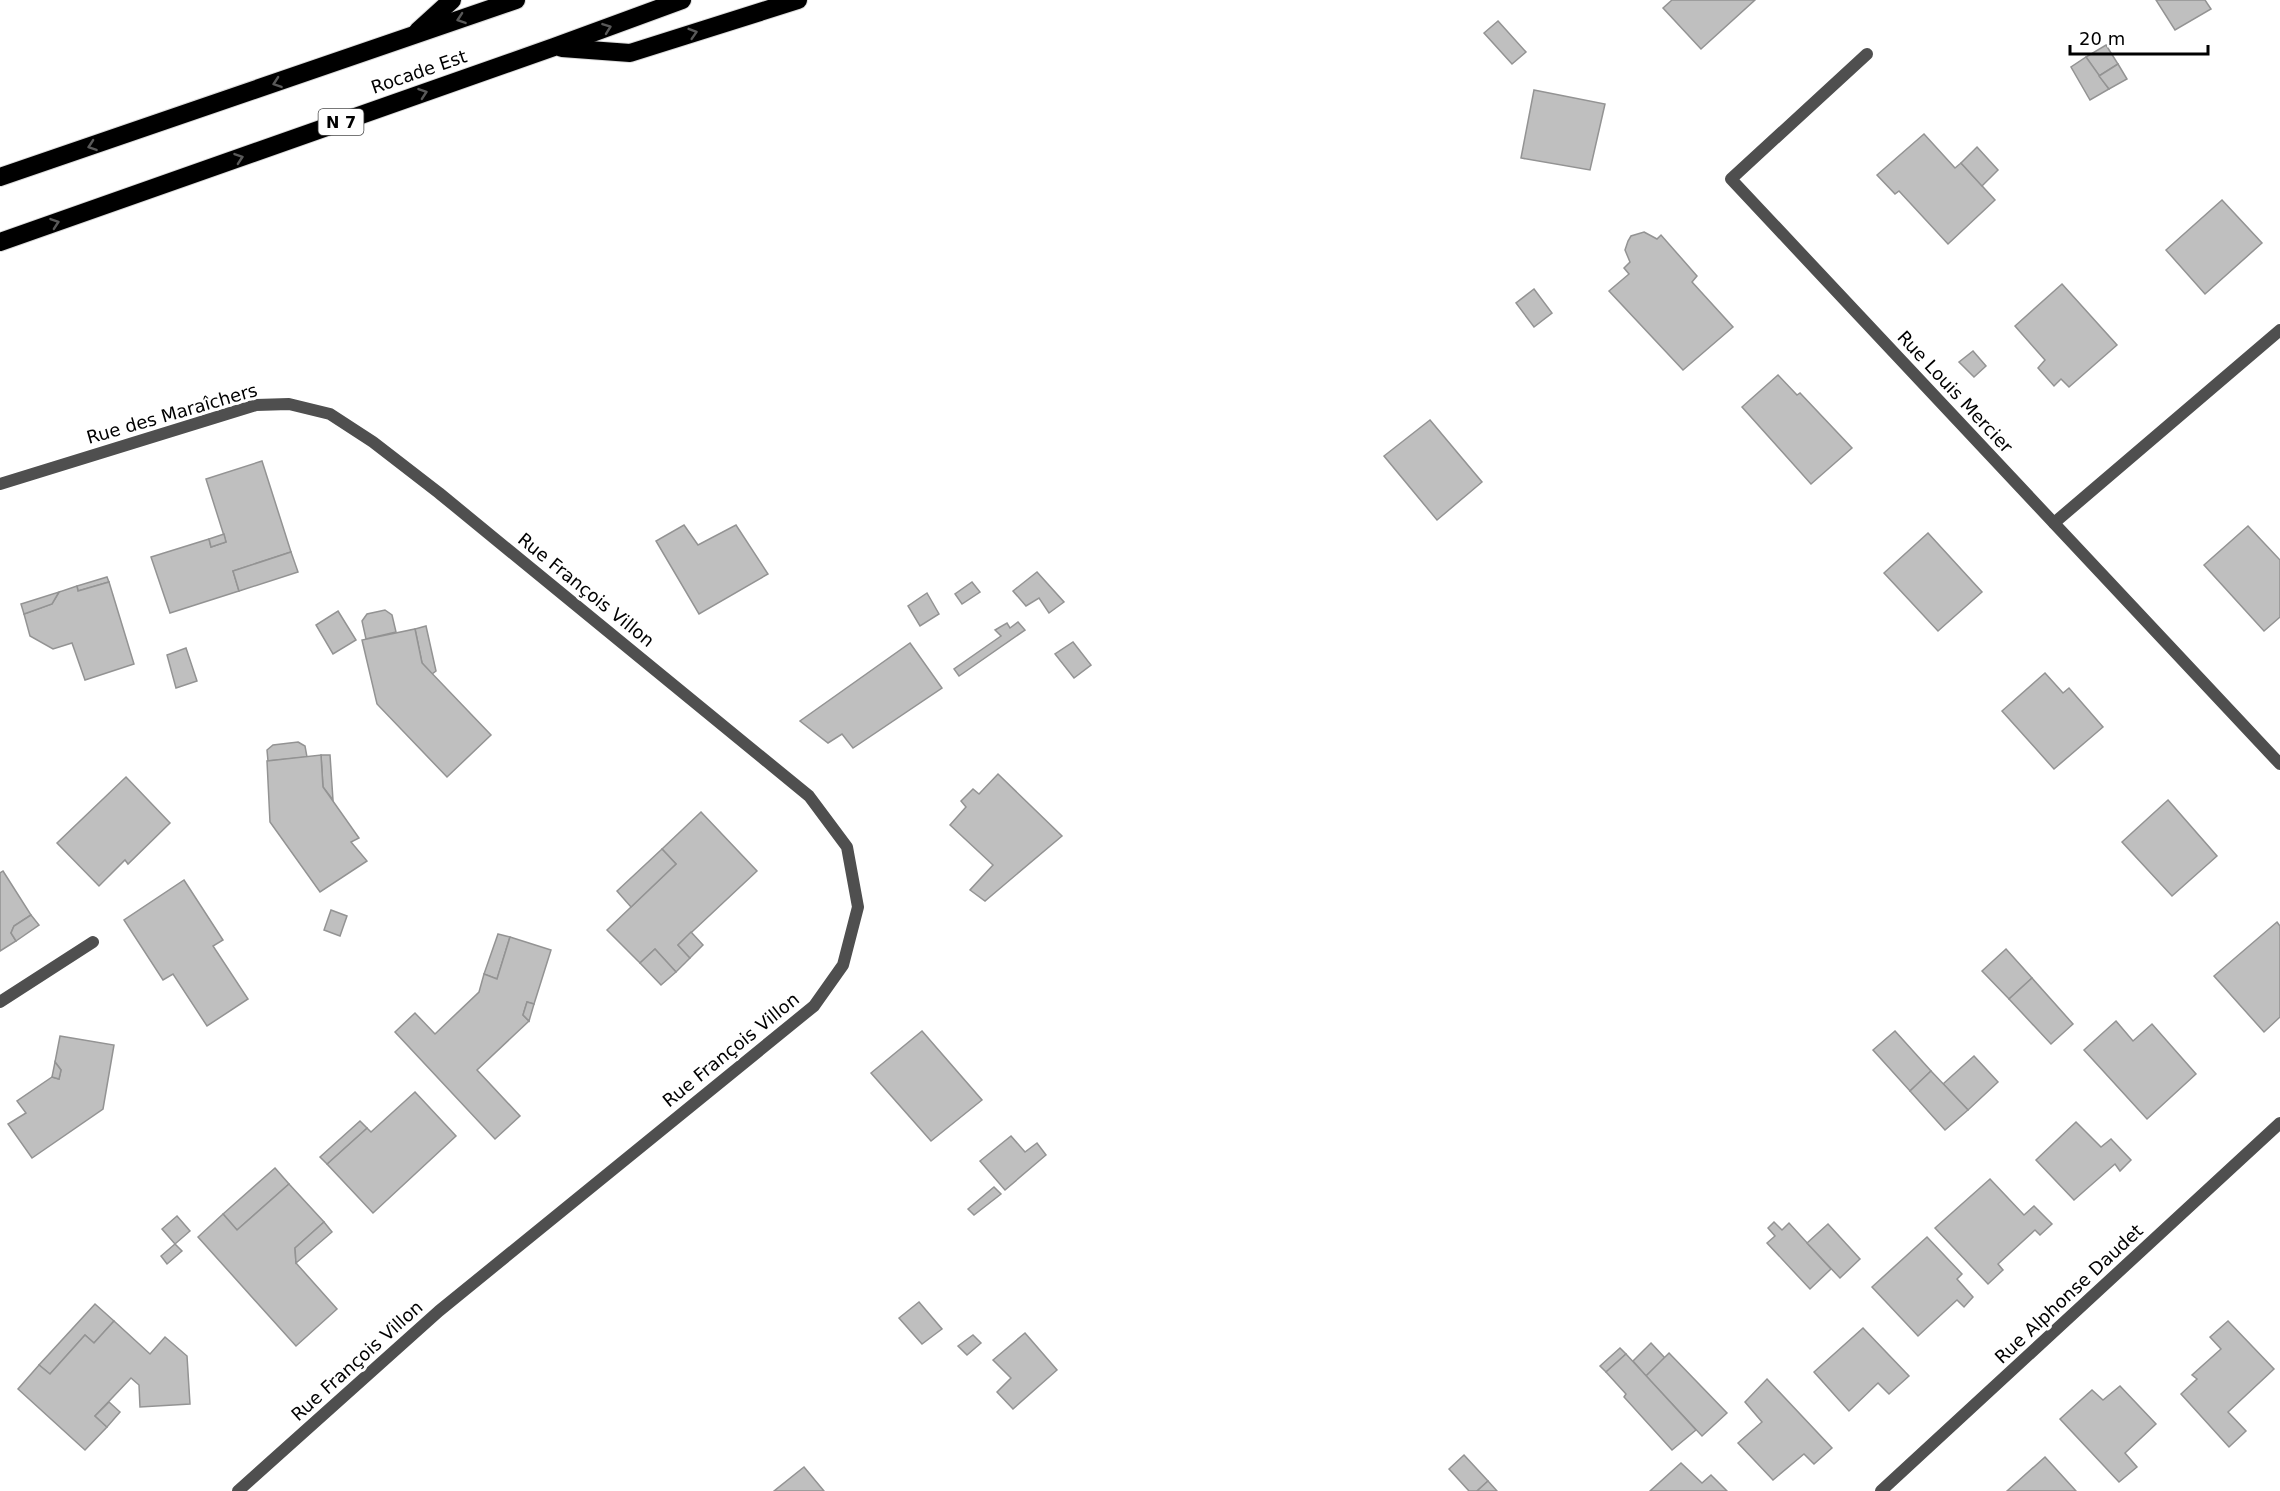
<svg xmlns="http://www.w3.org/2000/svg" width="2280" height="1491" viewBox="0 0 2280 1491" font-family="'DejaVu Sans',sans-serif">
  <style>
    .building { fill: #bfbfbf; stroke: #939393; stroke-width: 1.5 }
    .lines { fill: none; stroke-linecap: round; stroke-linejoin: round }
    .highway-casing { stroke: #dbdbdb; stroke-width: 20 }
    .lane { stroke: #4f4f4f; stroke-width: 12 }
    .street { stroke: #4f4f4f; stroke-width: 12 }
    .highway { stroke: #000; stroke-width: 18 }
    .oneway { stroke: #595959 }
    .labels { text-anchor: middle; stroke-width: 6; stroke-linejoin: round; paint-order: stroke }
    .shield { fill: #fff; stroke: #4c4c4c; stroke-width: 1.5 }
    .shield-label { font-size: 16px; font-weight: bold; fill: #000 }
    .street-label { font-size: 18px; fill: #000; stroke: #fff }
  </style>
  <rect width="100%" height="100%" fill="#fff"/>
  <g class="building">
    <path d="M 1672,0 L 1755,0 L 1701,49 L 1663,8 Z"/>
    <path d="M 2156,0 L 2205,0 L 2211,9 L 2175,30 Z"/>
    <path d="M 1498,21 L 1526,52 L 1512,64 L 1484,33 Z"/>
    <path d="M 2106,45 L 2118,64 L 2099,76 L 2086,57 Z"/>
    <path d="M 2086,57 L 2109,89 L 2090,100 L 2071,67 Z"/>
    <path d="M 2118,64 L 2127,79 L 2109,89 L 2099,76 Z"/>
    <path d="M 1534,90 L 1605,104 L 1590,170 L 1521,158 Z"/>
    <path d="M 1924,134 L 1955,168 L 1961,163 L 1995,200 L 1948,244 L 1899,191 L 1895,194 L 1877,175 Z"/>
    <path d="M 1977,147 L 1998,170 L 1982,186 L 1961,163 Z"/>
    <path d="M 2222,200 L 2262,243 L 2205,294 L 2166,250 Z"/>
    <path d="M 1644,232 L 1657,239 L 1661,235 L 1697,276 L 1692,282 L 1733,327 L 1683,370 L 1609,291 L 1629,274 L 1624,268 L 1630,262 L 1625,250 L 1628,241 L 1631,236 Z"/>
    <path d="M 2062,284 L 2117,345 L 2069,387 L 2061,379 L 2054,386 L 2038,368 L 2045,360 L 2015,326 Z"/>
    <path d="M 1534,289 L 1552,313 L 1534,327 L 1516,303 Z"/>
    <path d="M 1973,351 L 1986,366 L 1974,377 L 1959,362 Z"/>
    <path d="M 1778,375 L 1797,395 L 1800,393 L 1852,448 L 1811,484 L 1742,407 Z"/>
    <path d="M 1430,420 L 1482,482 L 1437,520 L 1384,456 Z"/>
    <path d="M 262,461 L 291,552 L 233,571 L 239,591 L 170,613 L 151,557 L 209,539 L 211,547 L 226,542 L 206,479 Z"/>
    <path d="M 684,525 L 698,545 L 736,525 L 768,574 L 699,614 L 656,541 Z"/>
    <path d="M 2248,526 L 2280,560 L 2280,617 L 2264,631 L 2204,565 Z"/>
    <path d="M 1928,533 L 1982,592 L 1938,631 L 1884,573 Z"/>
    <path d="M 224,534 L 226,542 L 211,547 L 209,539 Z"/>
    <path d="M 291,552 L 298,572 L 239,591 L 233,571 Z"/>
    <path d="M 1037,572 L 1064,602 L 1049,613 L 1039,598 L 1026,606 L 1013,591 Z"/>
    <path d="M 107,577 L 109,582 L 78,591 L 77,586 Z"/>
    <path d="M 109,582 L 134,664 L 85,680 L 72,643 L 53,649 L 30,636 L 24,614 L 52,604 L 59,592 L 77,586 L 78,591 Z"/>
    <path d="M 972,582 L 980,592 L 962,604 L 955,594 Z"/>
    <path d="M 59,592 L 52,604 L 24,614 L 21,604 Z"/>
    <path d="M 927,593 L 939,614 L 920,626 L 908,606 Z"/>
    <path d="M 385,610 L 392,615 L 396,632 L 366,639 L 362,621 L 367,614 Z"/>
    <path d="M 338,611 L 356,640 L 333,654 L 316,625 Z"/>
    <path d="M 1018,622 L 1025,630 L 959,676 L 954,669 L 1001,636 L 995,630 L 1007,623 L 1010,628 Z"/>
    <path d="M 426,626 L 436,671 L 432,674 L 422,663 L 415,629 Z"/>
    <path d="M 415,629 L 422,663 L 491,735 L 447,777 L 377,704 L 362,640 Z"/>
    <path d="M 1073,642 L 1091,665 L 1074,678 L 1055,654 Z"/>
    <path d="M 910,643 L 942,688 L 853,748 L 842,734 L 828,743 L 800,721 Z"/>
    <path d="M 186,648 L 197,681 L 176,688 L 167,655 Z"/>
    <path d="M 2045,673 L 2063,693 L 2069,688 L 2103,727 L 2054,769 L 2002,711 Z"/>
    <path d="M 298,742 L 305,746 L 307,757 L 268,761 L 267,750 L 273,745 Z"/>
    <path d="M 321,755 L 330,755 L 333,800 L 323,787 Z"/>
    <path d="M 321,755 L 323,787 L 359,838 L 351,842 L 367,861 L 320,892 L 270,822 L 267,761 Z"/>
    <path d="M 998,774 L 1062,836 L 985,901 L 970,890 L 993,865 L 950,825 L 966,807 L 961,801 L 973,789 L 979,794 Z"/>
    <path d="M 126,777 L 170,823 L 128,864 L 125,860 L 99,886 L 57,843 Z"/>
    <path d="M 2168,800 L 2217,856 L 2172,896 L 2122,842 Z"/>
    <path d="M 701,812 L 757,871 L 678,945 L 690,958 L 676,972 L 655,949 L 640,963 L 607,930 L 676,864 L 662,849 Z"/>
    <path d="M 662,849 L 676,864 L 631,907 L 617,891 Z"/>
    <path d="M 3,871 L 31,915 L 14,926 L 11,933 L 16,941 L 0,951 L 0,873 Z"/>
    <path d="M 184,880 L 223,940 L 213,946 L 248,999 L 207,1026 L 173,974 L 163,980 L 124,920 Z"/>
    <path d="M 331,910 L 347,916 L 340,936 L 324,930 Z"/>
    <path d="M 31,915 L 39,925 L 16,941 L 11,933 L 14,926 Z"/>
    <path d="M 2277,922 L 2280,926 L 2280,1017 L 2264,1032 L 2214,976 Z"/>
    <path d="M 691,932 L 703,945 L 690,958 L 678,945 Z"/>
    <path d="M 498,934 L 510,937 L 497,979 L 484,974 Z"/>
    <path d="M 510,937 L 551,950 L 534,1004 L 527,1002 L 523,1015 L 529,1021 L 477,1070 L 520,1116 L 495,1139 L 395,1032 L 415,1013 L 435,1034 L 479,992 L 484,974 L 497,979 Z"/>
    <path d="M 655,949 L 676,972 L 661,985 L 640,963 Z"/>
    <path d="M 2006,949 L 2032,978 L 2009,999 L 1982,971 Z"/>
    <path d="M 2032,978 L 2073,1024 L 2051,1044 L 2009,999 Z"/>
    <path d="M 527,1002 L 534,1004 L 529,1021 L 523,1015 Z"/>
    <path d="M 2116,1021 L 2133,1041 L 2152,1024 L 2196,1074 L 2147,1119 L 2084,1050 Z"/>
    <path d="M 922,1031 L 982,1100 L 931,1141 L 871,1073 Z"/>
    <path d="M 1895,1031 L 1931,1071 L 1910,1091 L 1873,1050 Z"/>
    <path d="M 60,1036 L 114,1045 L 103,1109 L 32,1158 L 8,1124 L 26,1113 L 17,1101 L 52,1077 L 59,1079 L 61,1070 L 55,1062 Z"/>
    <path d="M 1974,1056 L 1998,1082 L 1968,1110 L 1943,1084 Z"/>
    <path d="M 55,1062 L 61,1070 L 59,1079 L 52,1077 Z"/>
    <path d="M 1931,1071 L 1968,1110 L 1945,1130 L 1910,1091 Z"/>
    <path d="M 415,1092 L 456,1136 L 373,1213 L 327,1164 L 367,1128 L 371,1132 Z"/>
    <path d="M 360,1121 L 367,1128 L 327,1164 L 320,1157 Z"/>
    <path d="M 2076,1122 L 2101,1147 L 2111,1139 L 2131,1160 L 2120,1171 L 2115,1164 L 2074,1200 L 2036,1160 Z"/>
    <path d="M 1011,1136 L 1025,1152 L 1037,1143 L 1046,1155 L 1005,1190 L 980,1161 Z"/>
    <path d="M 275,1168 L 289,1184 L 237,1230 L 223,1214 Z"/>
    <path d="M 1990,1179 L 2024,1215 L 2034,1206 L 2052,1224 L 2040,1235 L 2035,1230 L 1998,1264 L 2003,1270 L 1988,1284 L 1935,1228 Z"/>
    <path d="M 289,1184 L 324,1222 L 295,1248 L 296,1263 L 337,1309 L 296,1346 L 198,1237 L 223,1214 L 237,1230 Z"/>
    <path d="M 994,1187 L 1001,1194 L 974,1215 L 968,1209 Z"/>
    <path d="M 177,1216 L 190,1231 L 175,1244 L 162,1229 Z"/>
    <path d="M 324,1222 L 332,1232 L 296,1263 L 295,1248 Z"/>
    <path d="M 1774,1222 L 1782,1230 L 1789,1223 L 1831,1269 L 1810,1289 L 1767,1243 L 1775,1236 L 1768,1228 Z"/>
    <path d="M 1828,1224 L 1860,1259 L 1840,1278 L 1807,1243 Z"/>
    <path d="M 1927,1237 L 1962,1274 L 1957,1279 L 1973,1297 L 1964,1307 L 1957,1300 L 1918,1336 L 1872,1287 Z"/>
    <path d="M 175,1244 L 182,1251 L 167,1264 L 161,1256 Z"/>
    <path d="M 919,1302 L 942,1329 L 922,1344 L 899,1318 Z"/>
    <path d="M 95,1304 L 114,1321 L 94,1343 L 85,1335 L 50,1374 L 39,1365 Z"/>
    <path d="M 114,1321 L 150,1354 L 165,1337 L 187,1356 L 190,1404 L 140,1407 L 139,1385 L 131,1378 L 95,1416 L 107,1427 L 85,1450 L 18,1389 L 39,1365 L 50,1374 L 85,1335 L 94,1343 Z"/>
    <path d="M 2228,1321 L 2274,1369 L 2228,1412 L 2246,1431 L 2229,1447 L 2181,1394 L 2197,1379 L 2192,1375 L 2221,1349 L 2210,1337 Z"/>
    <path d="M 1863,1328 L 1909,1376 L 1889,1394 L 1878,1383 L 1849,1411 L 1814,1372 Z"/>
    <path d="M 1025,1333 L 1057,1370 L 1013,1409 L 997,1392 L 1011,1378 L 993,1360 Z"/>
    <path d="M 973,1335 L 981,1343 L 967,1355 L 958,1346 Z"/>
    <path d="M 1651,1343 L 1665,1358 L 1646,1376 L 1633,1361 Z"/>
    <path d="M 1620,1348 L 1626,1354 L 1606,1372 L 1600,1366 Z"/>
    <path d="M 1669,1353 L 1727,1413 L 1702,1436 L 1646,1376 Z"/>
    <path d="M 1626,1354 L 1696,1430 L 1672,1450 L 1624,1397 L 1626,1394 L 1606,1372 Z"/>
    <path d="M 1767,1379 L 1832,1448 L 1814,1464 L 1804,1454 L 1773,1480 L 1738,1443 L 1762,1422 L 1745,1402 Z"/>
    <path d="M 2120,1386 L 2156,1424 L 2125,1453 L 2137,1467 L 2119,1482 L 2060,1419 L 2092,1390 L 2103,1400 Z"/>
    <path d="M 109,1402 L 120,1412 L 107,1427 L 95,1416 Z"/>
    <path d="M 1464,1455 L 1488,1481 L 1477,1491 L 1469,1491 L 1449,1469 Z"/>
    <path d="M 2045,1457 L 2076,1491 L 2007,1491 Z"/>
    <path d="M 1681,1463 L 1702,1483 L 1711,1475 L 1727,1491 L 1650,1491 Z"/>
    <path d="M 804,1467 L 824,1491 L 774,1491 Z"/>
    <path d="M 1488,1481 L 1497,1491 L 1477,1491 Z"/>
  </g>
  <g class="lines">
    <g class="highway-casing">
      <g id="highway">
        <path d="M 418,31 L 452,0"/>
        <path d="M 562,48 L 630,53 L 798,0"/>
        <path d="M 0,177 L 516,0"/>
        <path d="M 0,242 L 554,47 L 682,0"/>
      </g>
    </g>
    <path class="lane" d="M 2054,523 L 2280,330"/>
    <g class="street">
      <path d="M 1867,54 L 1731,179 L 2280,764"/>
      <path d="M 0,484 L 256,405 L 289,404 L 330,414 L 373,442 L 439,493 L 809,796 L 847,847 L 858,907 L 843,965 L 814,1006 L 439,1311 L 238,1491"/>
      <path d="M 0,1002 L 93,942"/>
      <path d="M 1881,1491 L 2280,1123"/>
    </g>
    <use href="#highway" class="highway"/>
  </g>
  <defs><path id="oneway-chevron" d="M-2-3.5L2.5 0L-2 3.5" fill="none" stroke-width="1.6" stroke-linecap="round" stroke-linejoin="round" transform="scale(1.5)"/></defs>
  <g class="oneway">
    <use href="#oneway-chevron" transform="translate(461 19) rotate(161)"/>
    <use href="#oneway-chevron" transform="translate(607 28) rotate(-20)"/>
    <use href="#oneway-chevron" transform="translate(693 33) rotate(-17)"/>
    <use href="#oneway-chevron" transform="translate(277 83) rotate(161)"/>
    <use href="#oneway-chevron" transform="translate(423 93) rotate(-19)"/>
    <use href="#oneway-chevron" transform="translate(92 146) rotate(161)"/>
    <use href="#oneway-chevron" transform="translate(239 158) rotate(-19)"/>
    <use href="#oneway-chevron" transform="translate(55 223) rotate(-19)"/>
  </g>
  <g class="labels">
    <rect class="shield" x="318.5" y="109" width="45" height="26" rx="4.5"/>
    <g class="shield-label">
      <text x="341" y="128">N 7</text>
    </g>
    <g class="street-label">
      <text transform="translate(419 72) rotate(-19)" y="6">Rocade Est</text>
      <text transform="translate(1955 392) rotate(47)" y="6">Rue Louis Mercier</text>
      <text transform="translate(172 414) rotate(-16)" y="6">Rue des Maraîchers</text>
      <text transform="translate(586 590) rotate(39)" y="6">Rue François Villon</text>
      <text transform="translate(731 1050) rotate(-39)" y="6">Rue François Villon</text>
      <text transform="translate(2069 1294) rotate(-43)" y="6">Rue Alphonse Daudet</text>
      <text transform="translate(357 1361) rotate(-42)" y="6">Rue François Villon</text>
    </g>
  </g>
  <path d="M2070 45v9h138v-9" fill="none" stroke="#000000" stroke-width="3"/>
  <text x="2079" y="45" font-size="18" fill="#000000" stroke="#ffffff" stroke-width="4.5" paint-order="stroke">20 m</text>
</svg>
